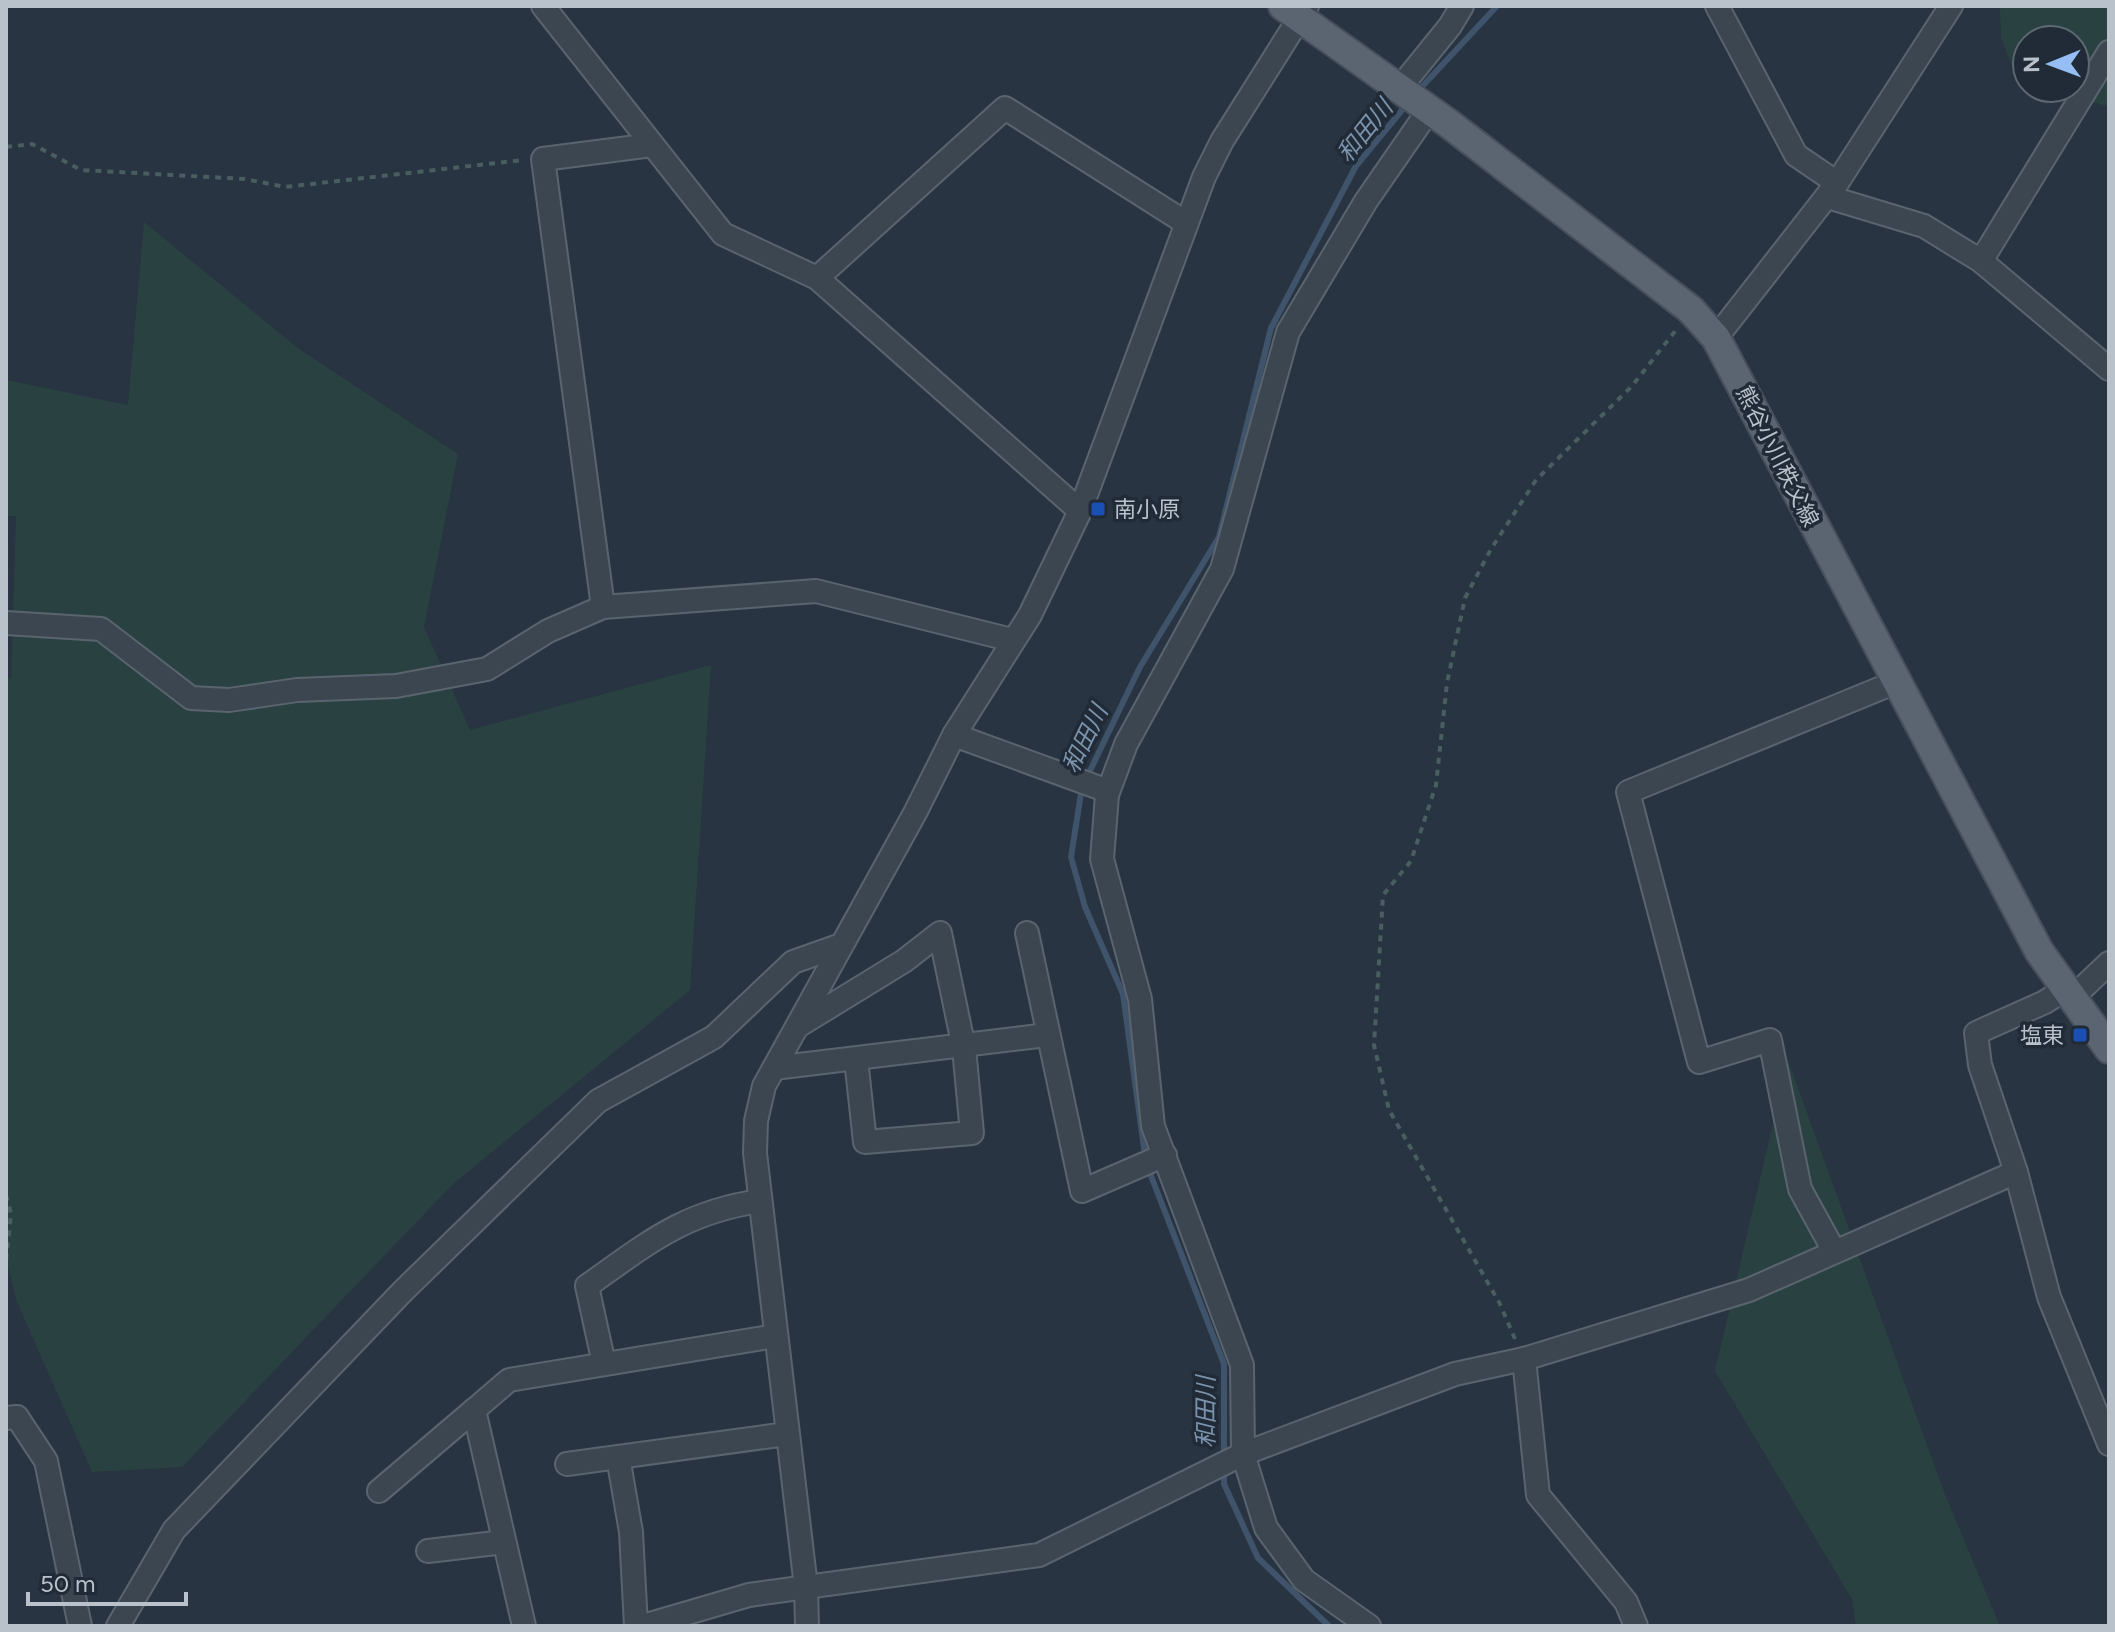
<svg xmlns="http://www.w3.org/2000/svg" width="2115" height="1632" viewBox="0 0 2115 1632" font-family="Figtree,'Noto Sans JP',sans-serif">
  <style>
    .green { fill: #2a4142 }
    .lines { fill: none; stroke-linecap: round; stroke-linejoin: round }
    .stream { stroke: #3f536a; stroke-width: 6 }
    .minor-casing { stroke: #5a646f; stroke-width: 26 }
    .major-casing { stroke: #464f5b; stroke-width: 32 }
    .path { stroke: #485e5f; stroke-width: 4; stroke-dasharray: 6 6; stroke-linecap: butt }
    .minor { stroke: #3c4651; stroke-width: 22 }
    .major { stroke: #5a6571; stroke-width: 28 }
    .transit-dot { fill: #1a4fb4; stroke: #202b37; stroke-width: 3 }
    .labels { text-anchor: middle; stroke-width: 7; stroke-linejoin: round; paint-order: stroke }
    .street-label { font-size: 22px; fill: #b9c1cb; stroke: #202b37 }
    .poi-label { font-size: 22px; fill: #b9c1cb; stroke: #202b37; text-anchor: start }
    .water-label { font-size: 24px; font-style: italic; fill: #7b93ac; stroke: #202b37 }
  </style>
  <rect width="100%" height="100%" fill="#283441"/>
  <g class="green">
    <path d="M 2000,6 L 2109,6 L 2109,107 L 2052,88 L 2075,88 L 2075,40 L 2027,40 L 2027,80 L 2016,76 L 2001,38 Z"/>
    <path d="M 144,222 L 299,349 L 458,454 L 424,627 L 470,730 L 711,665 L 690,990 L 453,1184 L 182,1467 L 92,1472 L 17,1302 L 6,1259 L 6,678 L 11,678 L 16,516 L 6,516 L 6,380 L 128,405 Z"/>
    <path d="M 1788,1060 L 1944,1492 L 2000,1626 L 1856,1626 L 1852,1599 L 1715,1371 Z"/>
  </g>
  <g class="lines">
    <g class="stream">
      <path d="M 1417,92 L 1497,6"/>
      <path d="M 1087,777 L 1140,667 L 1219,537 L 1271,328 L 1356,166 L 1407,104"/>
      <path d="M 1082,787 L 1071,857 L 1085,907 L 1123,994 L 1146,1163 L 1224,1364 L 1224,1457"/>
      <path d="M 1224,1468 L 1224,1484 L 1258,1558 L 1329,1626"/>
    </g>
    <g class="minor-casing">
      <g id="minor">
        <path d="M 543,6 L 723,234 L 817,278 L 1080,511"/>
        <path d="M 1717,6 L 1796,155 L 1837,183"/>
        <path d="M 1399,89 L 1450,26 L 1462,6"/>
        <path d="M 1828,197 L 1924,226 L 1981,261 L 2109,369"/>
        <path d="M 1981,261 L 2109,52"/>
        <path d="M 817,278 L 1005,108 L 1186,223"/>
        <path d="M 1716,338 L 1837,183 L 1951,6"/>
        <path d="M 603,607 L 543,159 L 652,145"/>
        <path d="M 6,623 L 101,629 L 191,698 L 229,700 L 297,690 L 396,686 L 487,669 L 548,631 L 603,607 L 816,591 L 1012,640"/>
        <path d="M 954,735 L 1108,791"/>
        <path d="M 1027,933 L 1082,1191 L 1165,1155"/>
        <path d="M 2071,999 L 2109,963"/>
        <path d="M 798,1026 L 904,961 L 940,933 L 964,1048 L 972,1133 L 865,1142 L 856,1059"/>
        <path d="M 774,1068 L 1047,1035"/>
        <path d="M 2016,1172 L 2049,1297 L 2109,1444"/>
        <path d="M 1834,1251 L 1800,1189 L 1770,1040 L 1699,1062 L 1628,792 L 1896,682"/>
        <path d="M 1524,1359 L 1538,1495 L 1626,1602 L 1636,1626"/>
        <path d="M 604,1364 L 587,1286 C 648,1243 684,1212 760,1201"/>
        <path d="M 6,1418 L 17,1417 L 46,1461 L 80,1626"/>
        <path d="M 618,1457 L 631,1532 L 636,1626"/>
        <path d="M 567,1464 L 786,1434"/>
        <path d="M 379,1491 L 474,1410"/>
        <path d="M 428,1551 L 504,1542"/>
        <path d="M 118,1626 L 174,1530 L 403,1291 L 598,1101 L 714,1037 L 793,962 L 841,945"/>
        <path d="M 524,1626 L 474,1410 L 509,1380 L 775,1336"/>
        <path d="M 643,1626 L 749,1595 L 1039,1555 L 1243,1454 L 1455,1374 L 1524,1359 L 1749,1290 L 2016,1172 L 1980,1065 L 1976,1033 L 2045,1002 L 2065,989"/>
        <path d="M 807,1626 L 806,1587 L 755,1153 L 756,1121 L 764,1086 L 915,813 L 954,735 L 1030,615 L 1080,511 L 1204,177 L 1222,141 L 1307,6"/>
        <path d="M 1369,1626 L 1304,1580 L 1266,1528 L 1243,1454 L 1242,1365 L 1153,1126 L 1140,999 L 1102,859 L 1107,795 L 1126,744 L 1222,569 L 1288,332 L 1366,201 L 1429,110"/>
      </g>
    </g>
    <g class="major-casing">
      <path id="major" d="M 1283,6 L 1448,123 L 1691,310 L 1716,338 L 2039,951 L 2109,1049"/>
    </g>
    <g class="path">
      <path d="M 6,147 L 32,144 L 81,170 L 245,179 L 285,187 L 523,160"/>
      <path d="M 6,1195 L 11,1214 L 6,1261"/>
      <path d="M 1515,1339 L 1500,1304 L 1389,1110 L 1374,1045 L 1383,895 L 1411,861 L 1436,785 L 1447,683 L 1465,598 L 1491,549 L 1536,480 L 1632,386 L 1676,330"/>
    </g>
    <use href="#minor" class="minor"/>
    <use href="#major" class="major"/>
  </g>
  <g class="transit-dot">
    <rect x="1090" y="501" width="16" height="16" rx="4"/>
    <rect x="2072" y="1027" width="16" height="16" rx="4"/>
  </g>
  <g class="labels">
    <g class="street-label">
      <text transform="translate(1778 456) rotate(63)" y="8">熊谷小川秩父線</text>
    </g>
    <g class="poi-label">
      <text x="1114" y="517">南小原</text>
      <text x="2064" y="1043" text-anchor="end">塩東</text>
    </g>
    <g class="water-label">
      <text transform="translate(1365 131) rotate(-51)" y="8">和田川</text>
      <text transform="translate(1085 739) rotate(-64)" y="8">和田川</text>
      <text transform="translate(1206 1412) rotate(-90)" y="8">和田川</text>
    </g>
  </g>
  <rect width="2115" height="1632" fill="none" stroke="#b9c1cb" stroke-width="16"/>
  <g transform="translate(2051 64) rotate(269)"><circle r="38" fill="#202b37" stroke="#5d6772" stroke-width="2"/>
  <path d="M0-6L14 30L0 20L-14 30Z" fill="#95bff4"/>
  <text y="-12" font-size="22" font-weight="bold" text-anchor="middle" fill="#b9c1cb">N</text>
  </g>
  <path d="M28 1592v12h158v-12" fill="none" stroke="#b9c1cb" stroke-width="4"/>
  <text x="40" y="1592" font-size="24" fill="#b9c1cb" stroke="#202b37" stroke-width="6" paint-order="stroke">50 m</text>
</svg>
